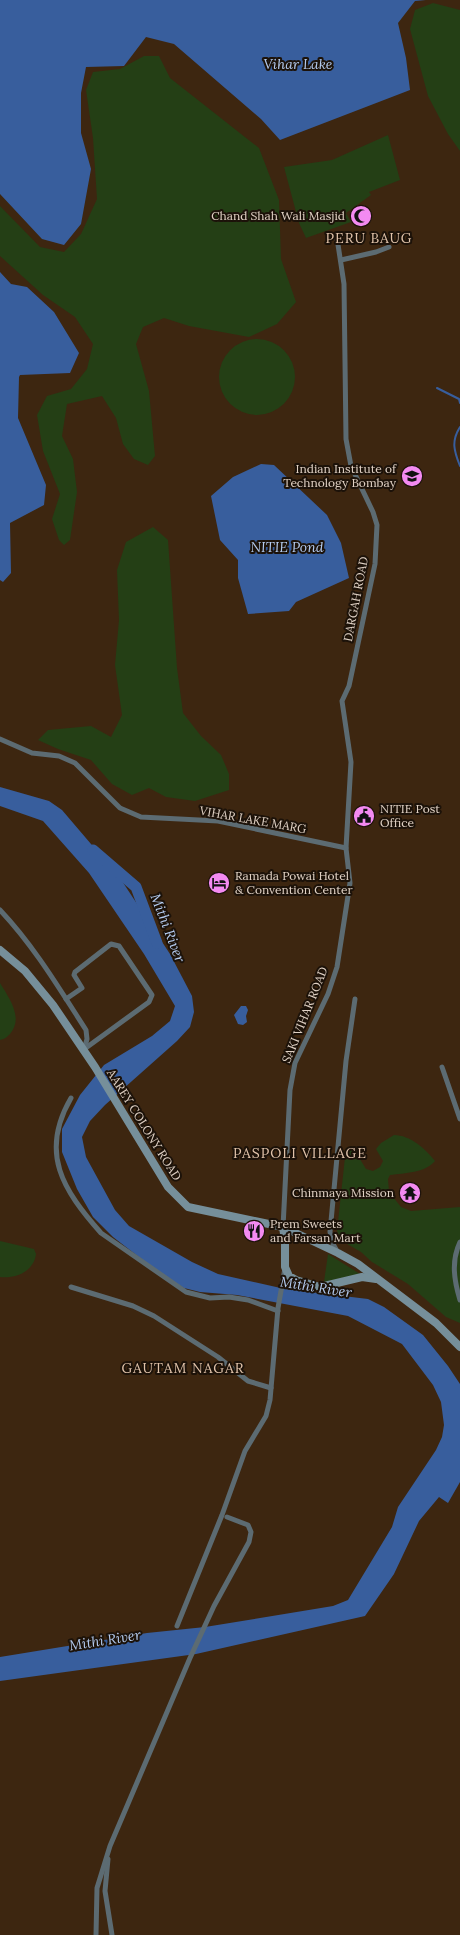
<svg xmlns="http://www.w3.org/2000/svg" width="460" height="1935" viewBox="0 0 460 1935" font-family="Lora,serif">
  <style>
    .green { fill: #243f15 }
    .water { fill: #385e9d }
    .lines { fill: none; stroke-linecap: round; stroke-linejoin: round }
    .stream { stroke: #385e9d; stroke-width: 2 }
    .river { stroke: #385e9d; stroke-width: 11 }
    .minor { stroke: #5c6b72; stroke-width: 5 }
    .secondary { stroke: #768f9a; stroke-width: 8 }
    .labels { text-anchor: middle; stroke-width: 4; stroke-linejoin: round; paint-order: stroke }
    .poi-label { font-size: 12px; fill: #e0d1c4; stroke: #1c1209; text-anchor: end }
    .street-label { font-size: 12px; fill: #e0d1c4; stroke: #1c1209 }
    .water-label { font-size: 14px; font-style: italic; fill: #b3caee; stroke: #1c1209 }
    .neighbourhood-label { font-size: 14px; letter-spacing: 1px; fill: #e1c3aa; stroke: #1c1209 }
  </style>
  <rect width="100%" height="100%" fill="#3d2610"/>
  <g class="green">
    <path d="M 433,3 L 460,10 L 460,151 L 448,134 L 428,96 L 410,29 L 415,10 Z"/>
    <path d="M 144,56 L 159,56 L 170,78 L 259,148 L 279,200 L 281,259 L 296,302 L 277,324 L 249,337 L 189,326 L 164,318 L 143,327 L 136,344 L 149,391 L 155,456 L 148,465 L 134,459 L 123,444 L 116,418 L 102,396 L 67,404 L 62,436 L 73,459 L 77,492 L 70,540 L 64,545 L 59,540 L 52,519 L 60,494 L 43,451 L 37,415 L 47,396 L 71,389 L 87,369 L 93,344 L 75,317 L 43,295 L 0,256 L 0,206 L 40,247 L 64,252 L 81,234 L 97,199 L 93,138 L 86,90 L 93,72 L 120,69 Z"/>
    <path d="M 388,135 L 400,180 L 369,192 L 371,195 L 346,213 L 351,222 L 306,238 L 299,223 L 284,167 L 332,160 Z"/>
    <circle cx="257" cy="377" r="38"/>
    <path d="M 153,527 L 168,540 L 177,668 L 183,713 L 201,736 L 221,755 L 229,774 L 229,790 L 195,801 L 166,797 L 149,788 L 132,795 L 112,784 L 91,760 L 58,749 L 38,740 L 48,730 L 91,726 L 111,737 L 122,715 L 115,665 L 119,620 L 117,570 L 126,542 Z"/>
    <path d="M 0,983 C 9,998 24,1018 10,1034 C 7,1037 5,1039 0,1040 Z"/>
    <path d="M 394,1135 C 410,1135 426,1149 435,1161 C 425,1173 405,1173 390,1175 L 388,1179 L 389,1192 L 401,1207 L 411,1211 L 460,1207 L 460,1323 L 446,1317 L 408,1284 L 372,1262 L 361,1252 L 342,1241 L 337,1231 L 346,1148 L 352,1146 L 366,1169 L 373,1171 L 380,1167 L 383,1161 L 376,1149 L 381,1143 Z"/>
    <path d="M 0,1241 L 34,1249 L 36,1254 C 34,1271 16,1279 0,1277 Z"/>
    <path d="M 328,1254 L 360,1274 L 324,1282 Z"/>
  </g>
  <g class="water">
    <path d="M 0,0 L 426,0 L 415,1 L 398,23 L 406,58 L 410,90 L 280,140 L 261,119 L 174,44 L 146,37 L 124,66 L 86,67 L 81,93 L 81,133 L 91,169 L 81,224 L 64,245 L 42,239 L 0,194 Z"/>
    <path d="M 0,272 L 11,284 L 27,287 L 54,312 L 79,353 L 70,373 L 20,375 L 19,377 L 18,418 L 46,485 L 44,505 L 10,523 L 11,573 L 3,582 L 0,580 Z"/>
    <path d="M 261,464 L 274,465 L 327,515 L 341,543 L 349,578 L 296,602 L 289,611 L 248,614 L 238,578 L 238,560 L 220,540 L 211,496 L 233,477 Z"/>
    <path d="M 0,787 L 49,801 L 62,810 L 120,878 L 170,954 L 192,996 L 194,1012 L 190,1027 L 177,1041 L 105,1105 L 90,1121 L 82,1137 L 86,1157 L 115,1210 L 129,1226 L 192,1262 L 218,1274 L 285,1289 L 368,1299 L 384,1307 L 423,1335 L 448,1366 L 460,1384 L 460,1482 L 448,1503 L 439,1497 L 419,1521 L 394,1574 L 365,1616 L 196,1654 L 0,1681 L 0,1657 L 147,1633 L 205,1627 L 333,1606 L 348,1600 L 392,1527 L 398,1507 L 436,1450 L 442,1437 L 444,1425 L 441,1402 L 433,1385 L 402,1344 L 348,1316 L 237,1295 L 200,1292 L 184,1288 L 161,1274 L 113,1237 L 93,1217 L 77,1189 L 62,1152 L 62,1129 L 80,1095 L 104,1065 L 152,1036 L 170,1021 L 175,1006 L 144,954 L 89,873 L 43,821 L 0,806 Z"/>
    <path d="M 241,1006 L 246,1006 L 248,1010 L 246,1016 L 247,1022 L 243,1025 L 238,1024 L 234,1015 Z"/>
  </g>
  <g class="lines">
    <g class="stream">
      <path d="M 437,388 L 459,399 L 460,403"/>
      <path d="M 460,427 C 451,441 454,451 460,466"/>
    </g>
    <path class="river" d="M 93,850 L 136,887 L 157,943"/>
    <g class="minor">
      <path d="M 341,260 L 376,252 L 389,247"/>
      <path d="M 0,739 L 32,753 L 59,756 L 75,763 L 120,808 L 141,817 L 218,821 L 346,848"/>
      <path d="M 0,910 C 34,946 59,988 86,1030 L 87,1039 L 84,1050"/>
      <path d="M 66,999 L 82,988 L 74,975 L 75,972 L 111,944 L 119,946 L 152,995 L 149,1002 L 83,1050"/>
      <path d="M 442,1067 L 460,1119"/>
      <path d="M 71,1098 C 39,1153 63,1190 101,1233 L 186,1292 L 210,1298 L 229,1297 L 248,1300 L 278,1311"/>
      <path d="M 283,1227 L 290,1090 L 295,1063 L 328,994 L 337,967 L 350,883 L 346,848 L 351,762 L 342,701 L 349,686 L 375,564 L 377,525 L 373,512 L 351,466 L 346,439 L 344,284 L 337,238"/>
      <path d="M 460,1242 C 451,1261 454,1280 460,1300"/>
      <path d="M 338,1253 L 333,1244 L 330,1232 L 346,1061 L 355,999"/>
      <path d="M 71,1287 L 133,1306 L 154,1316 L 218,1357 L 248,1381 L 271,1388"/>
      <path d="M 177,1626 L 222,1515 L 245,1451 L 266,1416 L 270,1400 L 278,1308 L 285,1268"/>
      <path d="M 108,1859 L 105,1891 L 112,1935"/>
      <path d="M 96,1935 L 97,1888 L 110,1846 L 190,1658 L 214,1606 L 249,1542 L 251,1532 L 248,1525 L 227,1517"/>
    </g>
    <g class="secondary">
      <path d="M 0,950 L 25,971 L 53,1005 L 95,1067 L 168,1187 L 188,1207 L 283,1227 L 338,1253 L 358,1264 L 436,1323 L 460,1347"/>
      <path d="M 283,1227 L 285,1241 L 285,1267 L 289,1276 L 296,1280 L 320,1287 L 362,1277 L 376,1279"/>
    </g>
  </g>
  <defs>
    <g id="mosque-disc" transform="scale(1.125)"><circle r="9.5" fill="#f38af1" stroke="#1c1209"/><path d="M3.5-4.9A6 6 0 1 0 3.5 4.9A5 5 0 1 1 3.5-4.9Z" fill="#111"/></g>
    <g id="university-disc" transform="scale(1.125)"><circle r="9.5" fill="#f38af1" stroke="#1c1209"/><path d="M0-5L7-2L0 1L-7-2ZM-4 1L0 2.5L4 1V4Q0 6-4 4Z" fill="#111"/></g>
    <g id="civic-disc" transform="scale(1.125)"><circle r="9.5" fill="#f38af1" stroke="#1c1209"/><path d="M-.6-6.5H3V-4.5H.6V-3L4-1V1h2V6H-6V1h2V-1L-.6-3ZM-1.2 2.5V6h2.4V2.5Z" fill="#111"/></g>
    <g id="hotel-disc" transform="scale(1.125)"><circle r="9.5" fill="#f38af1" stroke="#1c1209"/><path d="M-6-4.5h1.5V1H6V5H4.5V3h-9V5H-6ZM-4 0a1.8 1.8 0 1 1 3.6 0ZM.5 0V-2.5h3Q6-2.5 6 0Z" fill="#111"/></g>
    <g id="temple-disc" transform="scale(1.125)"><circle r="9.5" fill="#f38af1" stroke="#1c1209"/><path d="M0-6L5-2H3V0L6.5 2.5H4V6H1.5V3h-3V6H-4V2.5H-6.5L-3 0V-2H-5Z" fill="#111"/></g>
    <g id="restaurant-disc" transform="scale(1.125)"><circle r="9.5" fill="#f38af1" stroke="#1c1209"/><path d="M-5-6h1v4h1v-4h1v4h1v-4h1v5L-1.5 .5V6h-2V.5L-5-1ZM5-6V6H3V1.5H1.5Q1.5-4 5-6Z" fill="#111"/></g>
  </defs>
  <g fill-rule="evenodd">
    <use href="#mosque-disc" x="361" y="216"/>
    <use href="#university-disc" x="412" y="476"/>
    <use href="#civic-disc" x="364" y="816"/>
    <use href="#hotel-disc" x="219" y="883"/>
    <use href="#temple-disc" x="410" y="1193"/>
    <use href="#restaurant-disc" x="254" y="1231"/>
  </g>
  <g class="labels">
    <g class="poi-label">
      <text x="345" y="220">Chand Shah Wali Masjid</text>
      <text x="396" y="473">Indian Institute of<tspan x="396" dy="14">Technology Bombay</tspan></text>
      <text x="380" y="813" text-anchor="start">NITIE Post<tspan x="380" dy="14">Office</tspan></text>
      <text x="235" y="880" text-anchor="start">Ramada Powai Hotel<tspan x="235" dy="14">&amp; Convention Center</tspan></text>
      <text x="394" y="1197">Chinmaya Mission</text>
      <text x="270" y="1228" text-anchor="start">Prem Sweets<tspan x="270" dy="14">and Farsan Mart</tspan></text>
    </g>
    <g class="street-label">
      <text transform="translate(356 599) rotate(-79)" y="4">DARGAH ROAD</text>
      <text transform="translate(253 820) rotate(10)" y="4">VIHAR LAKE MARG</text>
      <text transform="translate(305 1015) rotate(-68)" y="4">SAKI VIHAR ROAD</text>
      <text transform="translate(144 1125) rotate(58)" y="4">AAREY COLONY ROAD</text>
    </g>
    <g class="water-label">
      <text x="298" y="69">Vihar Lake</text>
      <text x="287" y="552">NITIE Pond</text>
      <text transform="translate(168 928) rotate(69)" y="5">Mithi River</text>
      <text transform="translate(316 1287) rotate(9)" y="5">Mithi River</text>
      <text transform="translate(105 1640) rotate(-9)" y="5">Mithi River</text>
    </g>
    <g class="neighbourhood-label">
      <text x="369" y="243">PERU BAUG</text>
      <text x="300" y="1158">PASPOLI VILLAGE</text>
      <text x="183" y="1373">GAUTAM NAGAR</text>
    </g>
  </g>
</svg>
